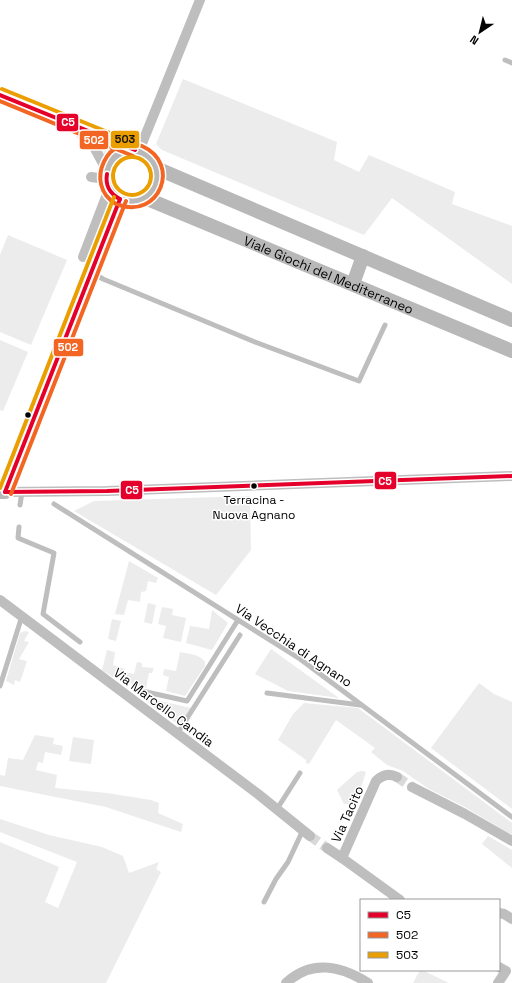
<svg xmlns="http://www.w3.org/2000/svg" width="512" height="983" viewBox="0 0 512 983" font-family="'Space Grotesk',sans-serif">
  <style>
    .green { fill: #ececec }
    .lines { fill: none; stroke-linecap: round; stroke-linejoin: round }
    .minor-tunnel { stroke: #d9d9d9; stroke-width: 10; stroke-dasharray: 10 5; stroke-linecap: butt }
    .service { stroke: #bebebe; stroke-width: 5 }
    .minor { stroke: #bebebe; stroke-width: 10 }
    .secondary { stroke: #b8b8b8; stroke-width: 14 }
    .bus-1-casing { stroke: #fff; stroke-width: 7 }
    .bus-2-casing { stroke: #fff; stroke-width: 7 }
    .bus-3-casing { stroke: #fff; stroke-width: 7 }
    .bus-1 { stroke: #e4002b; stroke-width: 4 }
    .bus-2 { stroke: #f26522; stroke-width: 4 }
    .bus-3 { stroke: #eb9e00; stroke-width: 4 }
    .bus-dot { fill: #000; stroke: #fff; stroke-width: 1.5 }
    .labels { text-anchor: middle; stroke-width: 3; stroke-linejoin: round; paint-order: stroke }
    .bus-label { font-size: 12px; fill: #000; stroke: #fff }
    .street-label { font-size: 13px; fill: #000; stroke: #fff }
    .line-badge { stroke: #fff; stroke-width: 1.5 }
    .badge-label { font-size: 11px; text-anchor: middle; font-weight: bold; fill: #fff }
    .pale-badge-label { font-size: 11px; text-anchor: middle; font-weight: bold; fill: #111 }
  </style>
  <rect width="100%" height="100%" fill="#fff"/>
  <g class="green">
    <path d="M 183,79 L 337,142 L 334,160 L 359,172 L 369,155 L 455,192 L 452,204 L 512,226 L 512,284 L 392,198 L 364,235 L 162,150 L 156,144 Z"/>
    <path d="M 91,134 L 118,146 L 111,150 L 105,156 L 102,149 Z"/>
    <path d="M 8,235 L 67,260 L 31,345 L 0,332 L 0,255 Z"/>
    <path d="M 0,340 L 28,352 L 3,411 L 0,410 Z"/>
    <path d="M 250,496 L 251,550 L 216,595 L 74,511 L 94,501 Z"/>
    <path d="M 129,561 L 158,578 L 156,583 L 148,581 L 146,591 L 141,592 L 140,602 L 128,600 L 124,615 L 115,614 Z"/>
    <path d="M 148,603 L 156,605 L 152,624 L 144,622 Z"/>
    <path d="M 162,607 L 173,609 L 172,615 L 186,618 L 181,642 L 163,638 L 166,626 L 158,624 Z"/>
    <path d="M 212,610 L 228,623 L 212,650 L 186,643 L 190,626 L 209,629 Z"/>
    <path d="M 112,619 L 121,621 L 116,641 L 108,639 Z"/>
    <path d="M 25,631 L 29,632 L 24,641 L 29,642 L 19,659 L 27,661 L 20,682 L 15,680 L 14,685 L 6,681 L 20,633 Z"/>
    <path d="M 271,649 L 339,698 L 288,691 L 255,674 Z"/>
    <path d="M 107,650 L 115,652 L 113,665 L 125,669 L 124,672 L 134,674 L 137,662 L 142,663 L 142,667 L 154,668 L 152,673 L 149,673 L 146,688 L 116,679 L 102,670 Z"/>
    <path d="M 180,652 C 190,654 199,654 205,662 L 205,666 L 185,696 L 166,691 L 169,677 L 163,675 L 164,669 L 176,671 Z"/>
    <path d="M 479,683 L 494,694 L 512,702 L 512,809 L 431,748 Z"/>
    <path d="M 139,696 L 191,708 L 180,726 Z"/>
    <path d="M 304,703 L 358,708 L 512,823 L 512,835 L 463,806 L 429,789 L 403,771 L 387,765 L 371,752 L 375,748 L 336,720 L 309,764 L 306,763 L 306,760 L 278,740 L 293,714 Z"/>
    <path d="M 35,735 L 54,738 L 53,744 L 63,746 L 61,755 L 45,752 L 43,763 L 38,762 L 36,770 L 57,775 L 55,788 L 107,793 L 151,800 L 159,803 L 158,813 L 183,824 L 181,832 L 106,807 L 0,786 L 0,775 L 5,776 L 8,758 L 23,760 Z"/>
    <path d="M 73,737 L 94,740 L 91,764 L 69,761 Z"/>
    <path d="M 362,771 L 366,772 L 356,804 L 344,804 L 337,790 L 357,772 Z"/>
    <path d="M 0,819 L 49,835 L 102,847 L 123,856 L 129,873 L 159,862 L 156,869 L 161,872 L 106,983 L 0,983 L 0,842 L 59,867 L 45,902 L 58,908 L 77,862 L 0,832 Z"/>
    <path d="M 488,836 L 512,850 L 512,868 L 482,844 Z"/>
    <path d="M 420,970 L 422,970 L 449,983 L 413,983 Z"/>
  </g>
  <g class="lines">
    <g class="minor-tunnel">
      <path d="M 397,777 L 412,787"/>
      <path d="M 310,836 L 327,848"/>
    </g>
    <g class="service">
      <path d="M 505,60 L 512,63"/>
      <path d="M 93,273 L 103,279 L 255,342 L 359,381 L 385,325"/>
      <path d="M 54,504 L 300,659 L 512,817"/>
      <path d="M 20,505 L 22,492"/>
      <path d="M 19,527 L 18,538 L 54,553 L 43,614 L 80,642"/>
      <path d="M 0,686 L 22,616"/>
      <path d="M 142,691 L 187,701 L 238,620"/>
      <path d="M 267,693 L 360,705"/>
      <path d="M 177,734 L 240,635"/>
      <path d="M 277,809 L 300,773"/>
      <path d="M 264,902 L 276,879 L 288,862 L 303,830"/>
    </g>
    <g class="minor">
      <path d="M 0,95 L 135,150"/>
      <path d="M 76,129 L 93,145 L 106,169"/>
      <path d="M 139,151 L 200,0"/>
      <path d="M 91,177 L 106,179"/>
      <path d="M 83,257 L 109,189"/>
      <path d="M 5,492 L 107,491 L 512,476"/>
      <path d="M 0,600 L 258,794 L 310,836"/>
      <path d="M 397,777 C 389,773 382,775 376,781 L 342,858 L 400,900"/>
      <path d="M 412,787 L 465,814 L 512,841"/>
      <path d="M 327,848 L 342,858"/>
      <path d="M 499,913 L 504,914 L 512,919"/>
      <path d="M 286,983 C 312,959 341,966 368,983"/>
      <path d="M 498,983 L 506,971 L 499,967"/>
    </g>
    <g class="secondary">
      <circle cx="131" cy="176" r="26"/>
      <path d="M 156,168 L 512,320"/>
      <path id="s1" d="M 145,198 L 512,351"/>
      <path d="M 353,284 L 363,256"/>
      <path d="M 0,492 L 5,492 L 120,199"/>
    </g>
    <g class="bus-1-casing">
      <g id="bus-1">
        <path d="M 0,95 L 135,150"/>
        <path d="M 107,174 C 105,185 110,194 120,199"/>
        <path d="M 5,492 L 107,491 L 512,476"/>
        <path d="M 5,492 L 120,199"/>
      </g>
    </g>
    <g class="bus-2-casing">
      <g id="bus-2">
        <path d="M 0,101 L 133,156"/>
        <path d="M 116,204 C 82,184 109,131 142,146 C 182,164 159,219 119,205"/>
        <path d="M 11,494 L 126,201"/>
      </g>
    </g>
    <g class="bus-3-casing">
      <g id="bus-3">
        <path d="M 2,89 L 137,144"/>
        <circle cx="132" cy="176" r="19"/>
        <path d="M 0,488 L 114,197"/>
      </g>
    </g>
    <use href="#bus-1" class="bus-1"/>
    <use href="#bus-2" class="bus-2"/>
    <use href="#bus-3" class="bus-3"/>
  </g>
  <g class="bus-dot">
    <circle cx="28" cy="415" r="3.5"/>
    <circle cx="254" cy="486" r="3.5"/>
  </g>
  <g class="labels">
    <g class="bus-label">
      <text x="254" y="504">Terracina -<tspan x="254" dy="15">Nuova Agnano</tspan></text>
    </g>
    <g class="street-label">
      <text dy="5" stroke="none"><textPath href="#s1" startOffset="199">Viale Giochi del Mediterraneo</textPath></text>
      <text transform="translate(294 645) rotate(34)" y="5">Via Vecchia di Agnano</text>
      <text transform="translate(164 707) rotate(37)" y="5">Via Marcello Candia</text>
      <text transform="translate(347 814) rotate(-66)" y="5">Via Tacito</text>
    </g>
  </g>
  <g class="line-badge">
    <rect x="56" y="113" width="23" height="19" rx="4" fill="#e4002b"/>
    <rect x="110" y="130" width="30" height="19" rx="4" fill="#eb9e00"/>
    <rect x="79" y="130" width="30" height="20" rx="4" fill="#f26522"/>
    <rect x="53" y="338" width="31" height="19" rx="4" fill="#f26522"/>
    <rect x="374" y="471" width="23" height="19" rx="4" fill="#e4002b"/>
    <rect x="120" y="480" width="23" height="20" rx="4" fill="#e4002b"/>
  </g>
  <g class="badge-label">
    <text x="68" y="126">C5</text>
    <text x="94" y="144">502</text>
    <text x="68" y="351">502</text>
    <text x="385" y="485">C5</text>
    <text x="132" y="494">C5</text>
  </g>
  <g class="pale-badge-label">
    <text x="125" y="143">503</text>
  </g>
  <rect x="360" y="899" width="140" height="72" fill="#ffffff" stroke="#999999"/>
  <rect x="368" y="912" width="20" height="6" fill="#e4002b" stroke="#999999"/>
  <text x="396" y="919" font-size="12" fill="#000000">C5</text>
  <rect x="368" y="932" width="20" height="6" fill="#f26522" stroke="#999999"/>
  <text x="396" y="939" font-size="12" fill="#000000">502</text>
  <rect x="368" y="952" width="20" height="6" fill="#eb9e00" stroke="#999999"/>
  <text x="396" y="959" font-size="12" fill="#000000">503</text>
  <g transform="translate(480 32) rotate(215)" stroke="#ffffff" stroke-width="3" paint-order="stroke">
  <path d="M0-3L7 15L0 10L-7 15Z" fill="#000000"/>
  <text y="-6" font-size="11" font-weight="bold" text-anchor="middle" fill="#000000">N</text>
  </g>
</svg>
